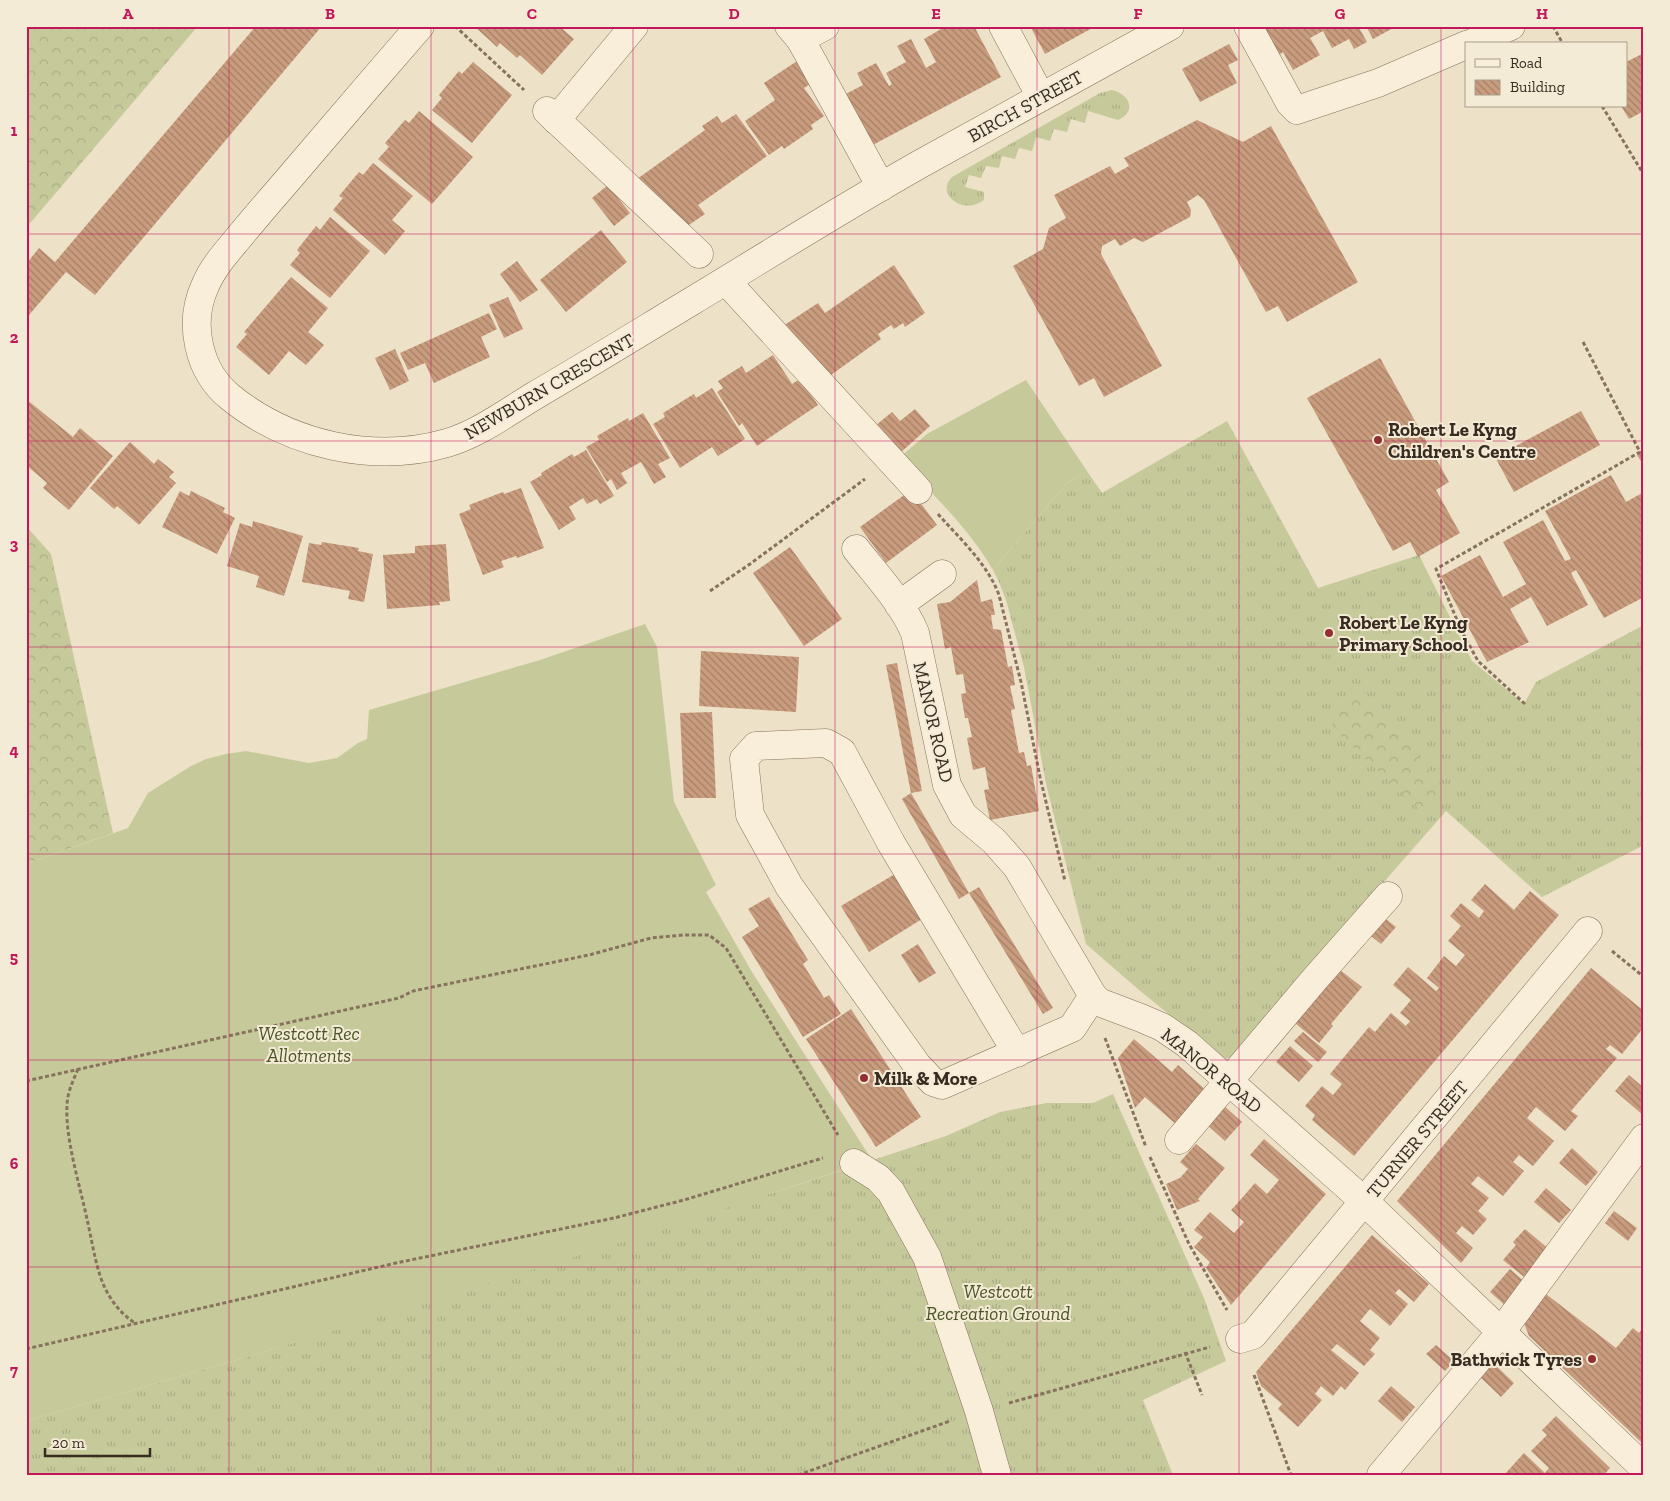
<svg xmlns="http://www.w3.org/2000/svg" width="1670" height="1501" viewBox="0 0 1670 1501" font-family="'Zilla Slab',serif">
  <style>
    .grass { fill: url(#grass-tufts) }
    .forest { fill: url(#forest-crowns) }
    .garden { fill: #c6ca9b }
    .building { fill: url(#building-back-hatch) }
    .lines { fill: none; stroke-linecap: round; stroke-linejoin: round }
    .minor-casing { stroke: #87735d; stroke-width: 29 }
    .path { stroke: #87735d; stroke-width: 3; stroke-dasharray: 4 2.5; stroke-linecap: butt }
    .minor { stroke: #f8eeda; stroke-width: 28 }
    .grid { fill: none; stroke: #c2185b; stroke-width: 1; stroke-opacity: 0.55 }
    .poi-dot { fill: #942f31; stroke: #f4ebd6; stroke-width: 2 }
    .labels { text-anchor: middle; stroke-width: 4; stroke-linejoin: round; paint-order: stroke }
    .street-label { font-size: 19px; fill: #382b20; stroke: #f4ebd6 }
    .poi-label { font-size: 19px; font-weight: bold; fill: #382b20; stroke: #f4ebd6; text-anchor: start }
    .park-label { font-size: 19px; font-style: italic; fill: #495427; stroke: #f4ebd6 }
    .neatline { fill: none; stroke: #c2185b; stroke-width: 2 }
    .grid-label { font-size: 16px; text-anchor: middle; font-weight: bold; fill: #c2185b }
  </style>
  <defs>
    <pattern id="grass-tufts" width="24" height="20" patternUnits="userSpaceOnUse" patternTransform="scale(1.25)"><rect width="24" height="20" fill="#c6ca9b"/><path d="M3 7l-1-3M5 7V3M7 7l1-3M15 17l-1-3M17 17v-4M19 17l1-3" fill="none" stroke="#abae85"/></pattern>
    <pattern id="forest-crowns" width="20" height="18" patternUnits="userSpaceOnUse" patternTransform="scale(1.25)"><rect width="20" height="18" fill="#c6ca9b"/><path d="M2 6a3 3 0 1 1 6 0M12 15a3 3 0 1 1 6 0" fill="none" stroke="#abae85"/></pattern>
    <pattern id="building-back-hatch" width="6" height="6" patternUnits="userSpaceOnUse" patternTransform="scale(1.25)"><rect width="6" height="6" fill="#c99c7e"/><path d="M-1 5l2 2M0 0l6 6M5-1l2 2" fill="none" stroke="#a47f67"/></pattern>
  </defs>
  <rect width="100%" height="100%" fill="#ede1c7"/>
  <g class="grass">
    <path d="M 1112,90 C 1130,94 1137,112 1118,120 L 1088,111 L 1085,123 L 1071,119 L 1067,132 L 1054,129 L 1050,141 L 1036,137 L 1032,151 L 1019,148 L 1015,159 L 1002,156 L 999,168 L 986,166 L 981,178 L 969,175 L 965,187 L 984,192 L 984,200 C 963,216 935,194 952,177 L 1100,93 Z"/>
    <path d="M 1227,421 L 1318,588 L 1419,555 L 1472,661 L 1524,704 L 1536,682 L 1644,625 L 1644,845 L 1542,897 L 1446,811 L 1321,954 L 1234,1057 L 1224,1059 L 1139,990 L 1086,944 L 1046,784 L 1024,667 L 1006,600 L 999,582 L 993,570 L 1067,483 L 1087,471 L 1102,493 Z"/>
    <path d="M 1113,1094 L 1204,1298 L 1226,1361 L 1143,1400 L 1173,1475 L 26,1475 L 26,1421 L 254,1355 L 800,1184 L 946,1136 L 1000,1112 L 1047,1103 L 1093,1103 Z"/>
  </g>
  <g class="forest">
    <path d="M 26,26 L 198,26 L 26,228 Z"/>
    <path d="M 26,526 L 51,554 L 113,833 L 26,864 Z"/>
    <path d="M 1361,688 L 1444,787 L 1420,810 L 1333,729 L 1330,710 Z"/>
  </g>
  <g class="garden">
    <path d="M 1026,380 L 1087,471 L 1067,483 L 993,570 C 969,528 931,493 899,458 L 927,434 Z"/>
    <path d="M 645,624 L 657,647 L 674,802 L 716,885 L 706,892 L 752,972 L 872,1160 L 629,1240 L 254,1355 L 26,1421 L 26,864 L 128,828 L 148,793 L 191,766 L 206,759 L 226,754 L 246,751 L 309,763 L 337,758 L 358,743 L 367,739 L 369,710 L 540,660 Z"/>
  </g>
  <g class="building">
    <path d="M 256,26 L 322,26 L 95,295 L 66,272 L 29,315 L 26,313 L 26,264 L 39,248 L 55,262 Z"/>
    <path d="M 474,26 L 559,26 L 574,39 L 542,75 L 520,55 L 517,58 L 500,43 L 497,47 Z"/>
    <path d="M 940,26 L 974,26 L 1001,77 L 867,148 L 840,97 L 863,85 L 857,73 L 876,63 L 889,86 L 892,84 L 886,73 L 906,62 L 897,46 L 911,39 L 926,68 L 936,62 L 924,39 L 941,29 Z"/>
    <path d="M 1030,26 L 1096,26 L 1045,54 Z"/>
    <path d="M 1263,26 L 1358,26 L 1367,42 L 1354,49 L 1349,39 L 1332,48 L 1323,31 L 1310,38 L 1320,55 L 1293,70 L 1283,52 L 1279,55 Z"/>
    <path d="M 1366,26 L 1397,26 L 1373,39 Z"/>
    <path d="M 1229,44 L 1238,60 L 1228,65 L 1237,83 L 1200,102 L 1182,69 Z"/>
    <path d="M 1644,53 L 1644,111 L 1629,119 L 1621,106 L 1626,106 L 1626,62 Z"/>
    <path d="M 797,61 L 812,83 L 804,88 L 824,116 L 811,125 L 813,129 L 784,149 L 782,146 L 769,155 L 745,121 L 775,100 L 764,83 Z"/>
    <path d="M 473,62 L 512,95 L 472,143 L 432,110 L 442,98 L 439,95 L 459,71 L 462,74 Z"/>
    <path d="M 419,111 L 473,157 L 432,204 L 378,159 L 389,147 L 385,143 L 405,120 L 409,123 Z"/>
    <path d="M 736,114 L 767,156 L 698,205 L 705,214 L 683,229 L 633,182 L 705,130 L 702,126 L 717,116 L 722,123 Z"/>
    <path d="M 1197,120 L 1243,142 L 1271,126 L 1358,282 L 1287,322 L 1278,306 L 1266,312 L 1204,200 L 1198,195 L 1187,202 L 1191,210 L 1190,217 L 1143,242 L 1134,238 L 1120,246 L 1115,239 L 1102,246 L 1101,254 L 1162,366 L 1104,397 L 1094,378 L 1079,386 L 1013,266 L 1043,249 L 1049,228 L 1066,218 L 1054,195 L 1110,166 L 1115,174 L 1129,166 L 1124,158 Z"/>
    <path d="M 373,163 L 413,196 L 392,220 L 405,231 L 385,255 L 333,210 L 343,198 L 339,196 L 359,172 L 363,175 Z"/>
    <path d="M 608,185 L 630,213 L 614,226 L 592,198 Z"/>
    <path d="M 330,217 L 370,251 L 330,298 L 290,265 L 300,253 L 297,250 L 316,226 L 320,230 Z"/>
    <path d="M 601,230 L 627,262 L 566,312 L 540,280 Z"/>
    <path d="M 517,261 L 538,290 L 520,302 L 500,274 Z"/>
    <path d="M 894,265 L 925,313 L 905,327 L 903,323 L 894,329 L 891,325 L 878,334 L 881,339 L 831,375 L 829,371 L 823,375 L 783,326 L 818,303 L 825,313 Z"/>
    <path d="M 291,277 L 328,308 L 308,332 L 324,345 L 306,365 L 289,351 L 269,375 L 236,347 L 247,334 L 244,332 Z"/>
    <path d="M 508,297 L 523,329 L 504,338 L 489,305 Z"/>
    <path d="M 489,313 L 497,329 L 481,337 L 490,357 L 434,383 L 425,363 L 408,370 L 400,353 Z"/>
    <path d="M 395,349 L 409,381 L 390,390 L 375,358 Z"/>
    <path d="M 773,355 L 792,384 L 800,379 L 818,405 L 757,446 L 742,423 L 739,426 L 717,392 L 723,388 L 718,381 L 742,366 L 746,373 Z"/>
    <path d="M 1380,358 L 1449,482 L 1436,490 L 1460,533 L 1418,557 L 1410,542 L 1393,551 L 1307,398 Z"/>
    <path d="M 712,388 L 745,439 L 718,456 L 712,447 L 680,468 L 653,424 L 665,417 L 663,413 L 694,394 L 696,398 Z"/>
    <path d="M 26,399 L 73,437 L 80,428 L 113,456 L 69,510 L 43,488 L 47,483 L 26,465 Z"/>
    <path d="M 915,409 L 930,426 L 899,454 L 875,426 L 892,412 L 900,421 Z"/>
    <path d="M 1581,411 L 1600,445 L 1514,492 L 1495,457 Z"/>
    <path d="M 643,413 L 670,458 L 658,464 L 666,477 L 654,484 L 641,462 L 621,473 L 627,483 L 617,490 L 611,479 L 607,482 L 586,447 L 599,440 L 597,436 L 628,418 L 629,421 Z"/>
    <path d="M 130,442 L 154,464 L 158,459 L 174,472 L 169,477 L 176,483 L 139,525 L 117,506 L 114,509 L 90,488 Z"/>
    <path d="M 586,450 L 614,496 L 600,504 L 597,499 L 587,504 L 583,498 L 569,507 L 576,519 L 559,530 L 530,482 L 542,475 L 541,473 L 572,454 L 574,457 Z"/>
    <path d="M 1644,451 L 1644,466 L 1637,455 Z"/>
    <path d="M 1611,475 L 1626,502 L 1644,492 L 1644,597 L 1604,618 L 1576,570 L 1571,573 L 1588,605 L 1547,626 L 1531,597 L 1510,609 L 1529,642 L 1487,662 L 1441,576 L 1480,555 L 1503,597 L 1526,584 L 1503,542 L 1543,520 L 1565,561 L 1571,559 L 1545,511 Z"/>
    <path d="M 521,488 L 544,548 L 517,558 L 516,556 L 501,561 L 504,567 L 483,575 L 459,514 L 471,509 L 469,505 L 503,492 L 504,494 Z"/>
    <path d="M 911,490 L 937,525 L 886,563 L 860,527 Z"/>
    <path d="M 180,491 L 189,496 L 191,491 L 225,508 L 223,512 L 235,518 L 217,554 L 162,527 Z"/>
    <path d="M 253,521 L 303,536 L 284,596 L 256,587 L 259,576 L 227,566 L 240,523 L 252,527 Z"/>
    <path d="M 322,542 L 359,548 L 358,551 L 373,554 L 364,602 L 348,599 L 350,591 L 302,582 L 309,543 L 321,545 Z"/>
    <path d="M 446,544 L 450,601 L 439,602 L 440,605 L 387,609 L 383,555 L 415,553 L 415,546 Z"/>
    <path d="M 790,547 L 842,619 L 804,646 L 753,573 Z"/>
    <path d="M 977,580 L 981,602 L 992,599 L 995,615 L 991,615 L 993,629 L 1001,630 L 1008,667 L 1012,666 L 1015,685 L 1010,686 L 1015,709 L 1011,710 L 1019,753 L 1024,752 L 1027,766 L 1031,765 L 1039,811 L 990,820 L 984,790 L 989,789 L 985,767 L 973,770 L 967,738 L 972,737 L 968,718 L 965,718 L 961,694 L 966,693 L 963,674 L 956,675 L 951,647 L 945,649 L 937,604 L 950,602 Z"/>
    <path d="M 701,651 L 799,657 L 796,712 L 699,706 Z"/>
    <path d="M 897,663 L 922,791 L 911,793 L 969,893 L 979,887 L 1053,1008 L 1043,1014 L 969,893 L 959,899 L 902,799 L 911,793 L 886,665 Z"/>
    <path d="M 712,712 L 716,798 L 684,798 L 680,713 Z"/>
    <path d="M 895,874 L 922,919 L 869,952 L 841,906 Z"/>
    <path d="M 1485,884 L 1514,910 L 1530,891 L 1559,915 L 1354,1156 L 1312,1120 L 1315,1115 L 1305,1106 L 1322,1086 L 1333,1095 L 1338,1089 L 1342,1084 L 1330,1074 L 1369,1027 L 1375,1032 L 1391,1013 L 1406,1026 L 1410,1021 L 1400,1013 L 1411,1000 L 1393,985 L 1408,967 L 1436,991 L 1439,988 L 1427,978 L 1444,956 L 1456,966 L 1465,955 L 1448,941 L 1461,926 L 1450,916 L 1461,903 L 1479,918 L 1484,911 L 1471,900 Z"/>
    <path d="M 769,897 L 808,960 L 803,964 L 824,998 L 829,995 L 841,1014 L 803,1037 L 742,937 L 759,926 L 748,909 Z"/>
    <path d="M 1382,916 L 1396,927 L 1381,944 L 1367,933 Z"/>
    <path d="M 918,944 L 936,973 L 919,983 L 901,955 Z"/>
    <path d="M 1591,968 L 1644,1011 L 1644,1027 L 1622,1054 L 1610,1045 L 1606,1049 L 1617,1058 L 1571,1111 L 1578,1116 L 1565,1131 L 1536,1107 L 1527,1118 L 1554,1141 L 1533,1166 L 1519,1155 L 1513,1162 L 1524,1171 L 1503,1196 L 1478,1176 L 1471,1184 L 1489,1198 L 1478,1211 L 1487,1219 L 1473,1235 L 1462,1226 L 1456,1233 L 1473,1248 L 1461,1263 L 1397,1201 Z"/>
    <path d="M 1340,970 L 1362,987 L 1331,1024 L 1333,1026 L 1319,1043 L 1295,1023 Z"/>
    <path d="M 851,1009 L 921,1117 L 876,1147 L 806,1039 Z"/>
    <path d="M 1303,1032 L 1327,1052 L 1318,1062 L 1294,1041 Z"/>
    <path d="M 1134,1039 L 1172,1072 L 1178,1065 L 1209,1093 L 1179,1127 L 1145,1097 L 1135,1108 L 1118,1058 Z"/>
    <path d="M 1290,1046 L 1313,1066 L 1299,1082 L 1276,1062 Z"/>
    <path d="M 1629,1075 L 1644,1088 L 1644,1116 L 1615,1091 Z"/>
    <path d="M 1222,1104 L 1242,1122 L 1225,1141 L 1205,1123 Z"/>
    <path d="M 1264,1139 L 1326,1194 L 1231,1305 L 1206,1268 L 1210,1262 L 1194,1247 L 1203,1237 L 1194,1230 L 1210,1212 L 1234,1233 L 1244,1222 L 1231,1210 L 1235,1206 L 1255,1183 L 1267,1194 L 1279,1180 L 1250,1155 Z"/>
    <path d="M 1196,1144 L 1225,1168 L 1198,1199 L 1200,1201 L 1177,1210 L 1166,1184 L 1180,1178 L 1188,1169 L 1180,1162 Z"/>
    <path d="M 1572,1148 L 1598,1172 L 1586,1186 L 1559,1163 Z"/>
    <path d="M 1546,1188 L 1571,1210 L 1559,1223 L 1534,1202 Z"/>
    <path d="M 1614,1211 L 1637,1228 L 1628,1241 L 1605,1223 Z"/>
    <path d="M 1525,1229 L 1550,1250 L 1528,1280 L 1503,1260 L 1516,1245 L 1513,1242 Z"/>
    <path d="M 1372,1235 L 1429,1284 L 1414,1302 L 1399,1289 L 1395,1293 L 1408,1304 L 1390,1326 L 1370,1309 L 1360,1321 L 1380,1338 L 1370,1350 L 1375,1354 L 1364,1366 L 1337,1344 L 1331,1350 L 1359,1373 L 1345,1390 L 1341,1386 L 1333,1396 L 1321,1386 L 1315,1394 L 1322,1400 L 1298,1427 L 1278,1409 L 1282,1404 L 1261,1386 L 1256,1372 Z"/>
    <path d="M 1510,1269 L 1527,1284 L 1507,1307 L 1490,1292 Z"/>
    <path d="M 1542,1291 L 1616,1348 L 1633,1328 L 1639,1333 L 1644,1326 L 1644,1439 L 1641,1442 L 1529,1336 L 1522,1318 Z"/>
    <path d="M 1436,1345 L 1454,1361 L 1445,1371 L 1426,1354 Z"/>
    <path d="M 1491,1361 L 1514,1383 L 1501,1397 L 1478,1375 Z"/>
    <path d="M 1391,1386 L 1415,1407 L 1402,1422 L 1378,1401 Z"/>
    <path d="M 1556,1416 L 1610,1468 L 1604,1475 L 1504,1475 L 1524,1453 L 1545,1473 L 1549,1468 L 1531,1451 L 1547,1435 L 1542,1430 Z"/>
  </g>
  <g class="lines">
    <g class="minor-casing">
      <g id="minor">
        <path d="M 420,26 C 373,80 326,135 280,189 C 265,206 250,224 235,242 C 224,255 212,269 205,286 C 188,323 198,371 230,397 C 289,445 373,464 447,443 C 478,434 506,413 534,396 C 587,365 639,333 692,301 C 768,255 844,207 922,163 C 1004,117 1087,72 1170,26"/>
        <path d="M 789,26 L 800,39 L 809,55 L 881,187"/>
        <path d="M 1003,26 L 1041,97"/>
        <path d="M 1248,26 L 1290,103 L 1297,110 L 1378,83 L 1466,45"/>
        <path d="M 800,39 L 825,26"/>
        <path d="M 1470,44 L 1511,26"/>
        <path d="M 547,111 L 699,254"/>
        <path d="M 556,120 L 634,26"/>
        <path d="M 726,281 L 918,490"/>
        <path d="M 856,549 C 877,576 902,602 915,633 L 947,785 L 963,815 L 994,841 L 1017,867 L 1093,996 L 1099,1002 L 1104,1004 L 1141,1018 L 1162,1027 L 1187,1044 L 1365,1202 L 1644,1468"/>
        <path d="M 899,605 L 942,574"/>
        <path d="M 1017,1053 L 891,843 L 842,752 L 826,743 L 756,746 L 744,759 L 750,815 L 789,886 L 917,1065 L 933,1082 L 942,1085 L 1072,1028 L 1093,996"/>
        <path d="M 1179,1140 L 1314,980 L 1388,896"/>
        <path d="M 854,1163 L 878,1178 L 891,1192 L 927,1257 L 979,1411 L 997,1475"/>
        <path d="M 1240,1339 L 1253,1335 L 1588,931"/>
        <path d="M 1381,1475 L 1501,1332 L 1644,1138"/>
      </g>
    </g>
    <g class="path">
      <path d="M 455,26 L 524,90"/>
      <path d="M 1553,26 L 1563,44"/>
      <path d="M 1602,106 L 1644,175"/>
      <path d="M 938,514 C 960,539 987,563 999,595 L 1021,682 L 1040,777 L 1065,881"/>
      <path d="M 710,591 L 750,564 L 865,479"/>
      <path d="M 1525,704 L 1478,661 L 1461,630 L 1436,569 L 1640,452 L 1582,340"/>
      <path d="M 1612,951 L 1644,977"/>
      <path d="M 1105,1038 L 1146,1147"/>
      <path d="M 78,1069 C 73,1081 67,1093 67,1106 C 65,1138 80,1186 87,1219 C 92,1240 95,1265 104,1286 C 111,1301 121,1314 135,1323"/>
      <path d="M 26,1081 L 399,998 L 413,991 L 589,955 L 651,938 L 683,935 L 709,935 L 726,948 L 838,1135"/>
      <path d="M 1150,1157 L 1189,1244 L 1227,1310"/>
      <path d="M 26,1349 L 396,1263 L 614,1218 L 684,1200 L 823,1158"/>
      <path d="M 1185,1352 L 1202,1395"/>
      <path d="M 1254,1375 L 1291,1475"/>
      <path d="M 1009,1403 L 1210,1347"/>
      <path d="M 798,1475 L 950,1421"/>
    </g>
    <use href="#minor" class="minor"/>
  </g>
  <path class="grid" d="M 229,26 L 229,1475M 431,26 L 431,1475M 633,26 L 633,1475M 835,26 L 835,1475M 1037,26 L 1037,1475M 1239,26 L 1239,1475M 1441,26 L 1441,1475M 26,234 L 1644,234M 26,441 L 1644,441M 26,647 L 1644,647M 26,854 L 1644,854M 26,1060 L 1644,1060M 26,1267 L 1644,1267"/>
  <g class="poi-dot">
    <circle cx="1378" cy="440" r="5"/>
    <circle cx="1329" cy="633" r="5"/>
    <circle cx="864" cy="1078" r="5"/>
    <circle cx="1592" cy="1359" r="5"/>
  </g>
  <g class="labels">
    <g class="street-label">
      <text transform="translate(1025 106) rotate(-29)" y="7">BIRCH STREET</text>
      <text transform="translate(549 386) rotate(-30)" y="7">NEWBURN CRESCENT</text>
      <text transform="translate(934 722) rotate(77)" y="7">MANOR ROAD</text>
      <text transform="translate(1212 1070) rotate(39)" y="7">MANOR ROAD</text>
      <text transform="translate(1417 1139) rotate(-50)" y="7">TURNER STREET</text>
    </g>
    <g class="poi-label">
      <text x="1388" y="436">Robert Le Kyng<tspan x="1388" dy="22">Children's Centre</tspan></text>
      <text x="1339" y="629">Robert Le Kyng<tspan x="1339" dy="22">Primary School</tspan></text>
      <text x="874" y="1085">Milk &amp; More</text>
      <text x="1582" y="1366" text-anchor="end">Bathwick Tyres</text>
    </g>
    <g class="park-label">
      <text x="309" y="1040">Westcott Rec<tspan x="309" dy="22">Allotments</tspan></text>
      <text x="998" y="1298">Westcott<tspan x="998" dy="22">Recreation Ground</tspan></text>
    </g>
  </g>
  <rect width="1670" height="1501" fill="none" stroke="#f4ebd6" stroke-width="55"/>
  <rect x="1465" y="42" width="162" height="65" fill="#f4ebd6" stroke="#a99e8d"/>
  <rect x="1475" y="59" width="25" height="8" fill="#f8eeda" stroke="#a99e8d"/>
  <text x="1510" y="68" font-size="15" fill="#382b20">Road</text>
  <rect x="1475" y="80" width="25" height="15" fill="url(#building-back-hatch)" stroke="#a99e8d"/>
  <text x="1510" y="92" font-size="15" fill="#382b20">Building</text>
  <path d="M45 1448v8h105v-8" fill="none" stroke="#382b20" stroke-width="2.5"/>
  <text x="52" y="1448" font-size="15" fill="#382b20" stroke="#f4ebd6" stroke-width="4" paint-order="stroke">20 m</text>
  <rect x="28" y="28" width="1614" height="1446" class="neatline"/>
  <g class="grid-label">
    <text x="128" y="19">A</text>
    <text x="330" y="19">B</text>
    <text x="532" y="19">C</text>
    <text x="734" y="19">D</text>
    <text x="936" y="19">E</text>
    <text x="1138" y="19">F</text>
    <text x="1340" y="19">G</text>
    <text x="1542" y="19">H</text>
    <text x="14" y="136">1</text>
    <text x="14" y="343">2</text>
    <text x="14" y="550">3</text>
    <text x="14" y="756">4</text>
    <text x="14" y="963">5</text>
    <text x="14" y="1169">6</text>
    <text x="14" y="1376">7</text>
  </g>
</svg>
